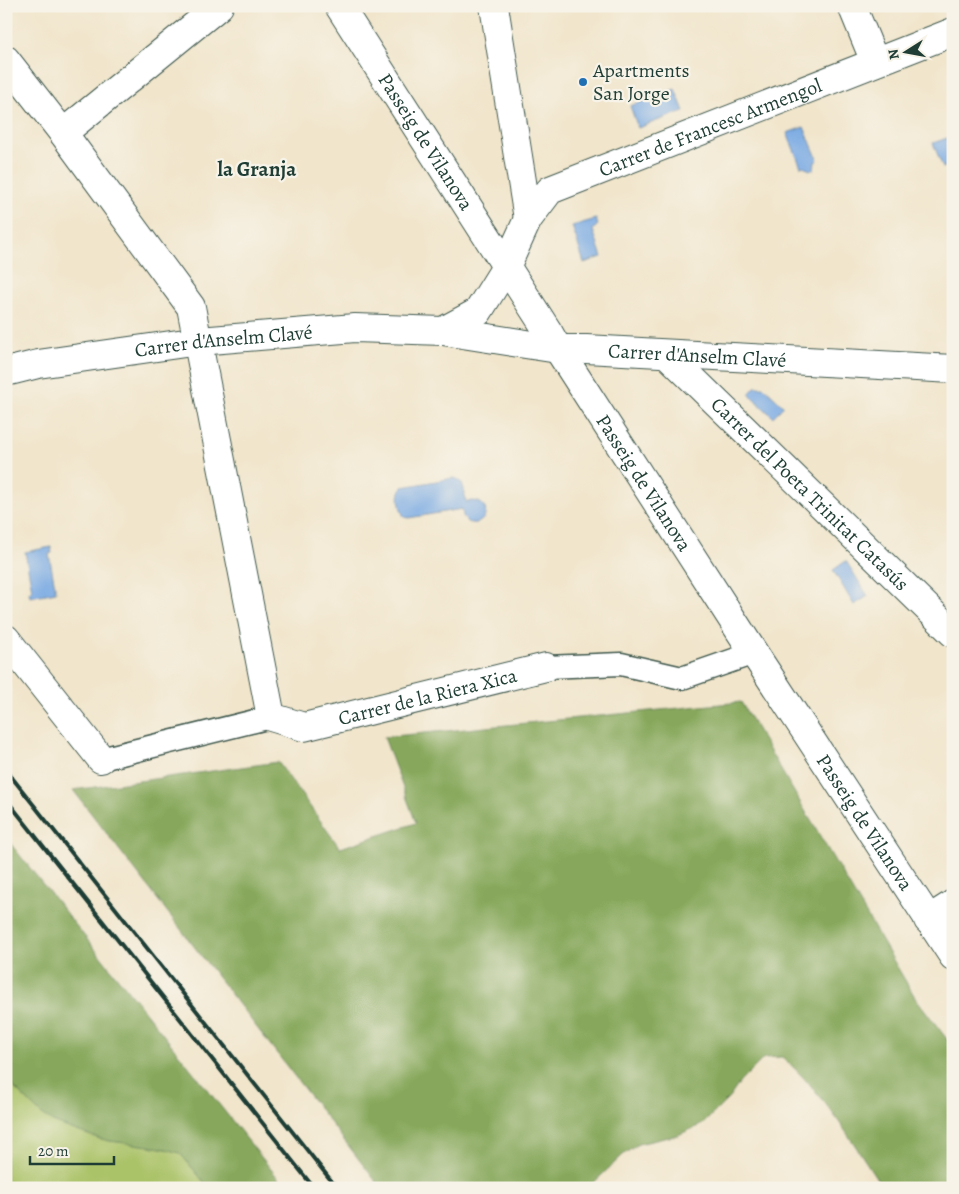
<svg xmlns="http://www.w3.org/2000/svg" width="959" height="1194" viewBox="0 0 959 1194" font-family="Alegreya,serif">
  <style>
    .green { fill: #aac268; stroke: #64804e }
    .forest { fill: #87a85c; stroke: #537248 }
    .water { fill: #78a9e3; stroke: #4c738c }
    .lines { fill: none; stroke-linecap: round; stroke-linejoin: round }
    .pedestrian-casing { stroke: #3e564b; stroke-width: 25 }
    .minor-casing { stroke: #3e564b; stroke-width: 30 }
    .tertiary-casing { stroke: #3e564b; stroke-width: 30 }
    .pedestrian { stroke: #fff; stroke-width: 22 }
    .minor { stroke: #fff; stroke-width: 28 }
    .tertiary { stroke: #fff; stroke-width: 28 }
    .rail { stroke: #1f3d34; stroke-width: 4 }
    .poi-dot { fill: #1f6fb2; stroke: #f7f3e8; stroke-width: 2 }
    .labels { text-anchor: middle; stroke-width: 4.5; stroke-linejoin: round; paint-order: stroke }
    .poi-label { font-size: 20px; fill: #1f3d34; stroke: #f7f3e8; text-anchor: start }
    .street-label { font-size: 20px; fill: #1f3d34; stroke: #f7f3e8 }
    .neighbourhood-label { font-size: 21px; font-weight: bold; fill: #1f3d34; stroke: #f7f3e8 }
  </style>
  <rect width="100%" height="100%" fill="#f7f3e8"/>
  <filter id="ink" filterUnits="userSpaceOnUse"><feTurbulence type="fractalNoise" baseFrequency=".02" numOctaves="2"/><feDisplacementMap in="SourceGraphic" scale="10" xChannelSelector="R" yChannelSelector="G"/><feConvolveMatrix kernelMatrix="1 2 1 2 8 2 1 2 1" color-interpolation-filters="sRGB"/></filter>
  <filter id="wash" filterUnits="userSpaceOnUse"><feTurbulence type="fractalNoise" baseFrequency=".0096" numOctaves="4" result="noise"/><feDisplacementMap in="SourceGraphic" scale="20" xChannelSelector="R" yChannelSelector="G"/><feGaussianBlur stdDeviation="1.12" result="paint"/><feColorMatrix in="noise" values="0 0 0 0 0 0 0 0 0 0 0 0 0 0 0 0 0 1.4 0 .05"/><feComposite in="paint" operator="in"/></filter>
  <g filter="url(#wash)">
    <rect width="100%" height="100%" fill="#f1e5cb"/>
    <path class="green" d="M 6,1080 L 41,1114 L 53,1122 L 69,1128 L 97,1138 L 110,1141 L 150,1146 L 166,1149 L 180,1153 L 209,1188 L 6,1188 Z"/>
    <g class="forest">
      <path d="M 741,702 L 915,997 L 953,1047 L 953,1188 L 883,1188 C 853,1143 824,1093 782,1057 L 764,1058 L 740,1082 L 729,1098 L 703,1124 L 678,1135 L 638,1144 L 623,1155 L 588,1188 L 381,1188 L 73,790 L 278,762 L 340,848 L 416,823 L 384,737 Z"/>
      <path d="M 6,838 L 286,1188 L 209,1188 L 180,1153 L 166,1149 L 150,1146 L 110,1141 L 97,1138 L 69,1128 L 53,1122 L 41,1114 L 6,1079 Z"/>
    </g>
    <g class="water">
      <path d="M 675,89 L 684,111 L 638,128 L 630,106 Z"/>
      <path d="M 804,127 L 818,160 L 815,162 L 814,169 L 810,170 L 806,168 L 804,166 L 801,167 L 787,133 Z"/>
      <path d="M 953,136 L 953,164 L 943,168 L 933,143 Z"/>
      <path d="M 596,219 L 598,225 L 593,230 L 602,257 L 584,263 L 572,226 Z"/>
      <path d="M 755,387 L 764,387 L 784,406 L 773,417 L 749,394 Z"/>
      <path d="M 453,478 C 465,479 464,492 466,502 C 494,495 490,530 467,522 L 463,516 L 462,509 L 409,518 L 404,517 C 400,508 396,494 403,487 Z"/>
      <path d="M 51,547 L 52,553 L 49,554 L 56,592 L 30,597 L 29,592 L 32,590 L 25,552 Z"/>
      <path d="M 846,561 L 868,596 L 854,605 L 833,570 Z"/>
    </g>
  </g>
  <g filter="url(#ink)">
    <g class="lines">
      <g class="pedestrian-casing">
        <g id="pedestrian">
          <path d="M 546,667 L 621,664 L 682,678 L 754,653"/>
          <path d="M 101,759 L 271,717"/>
        </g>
      </g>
      <g class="minor-casing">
        <g id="minor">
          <path d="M 494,6 L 528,219"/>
          <path d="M 852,6 L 875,62"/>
          <path id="s1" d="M 6,60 L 63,133 L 191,307 L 271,717 L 304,727 L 546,667"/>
          <path d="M 63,133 L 219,6"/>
          <path id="s2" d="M 443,331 L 478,312 L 506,267 L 528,219 L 550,190 L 953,32"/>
          <path id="s3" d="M 667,354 L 953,633"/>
          <path id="s4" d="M 6,372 L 38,364 L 199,341 L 355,328 L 443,331 L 558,349 L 586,349 L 953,369"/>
          <path d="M 6,639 L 101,759"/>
          <path d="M 928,920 L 953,904"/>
        </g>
      </g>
      <g class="tertiary-casing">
        <g id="tertiary">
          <path id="s5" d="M 339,6 L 549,333 L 558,349 L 754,653 L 953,956"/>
        </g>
      </g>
      <use href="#pedestrian" class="pedestrian"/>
      <use href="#minor" class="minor"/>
      <use href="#tertiary" class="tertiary"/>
      <g class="rail">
        <path d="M 6,770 L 337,1188"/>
        <path d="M 6,799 L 314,1188"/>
      </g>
    </g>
  </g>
  <circle class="poi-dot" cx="583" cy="82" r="5"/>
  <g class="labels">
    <g class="poi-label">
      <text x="593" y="77">Apartments<tspan x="593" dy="23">San Jorge</tspan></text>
    </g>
    <g class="street-label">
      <text dy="7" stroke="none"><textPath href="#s2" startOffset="354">Carrer de Francesc Armengol</textPath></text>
      <text dy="7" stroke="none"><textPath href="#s5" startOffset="161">Passeig de Vilanova</textPath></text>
      <text dy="7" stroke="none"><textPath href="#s4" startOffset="220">Carrer d'Anselm Clavé</textPath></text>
      <text dy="7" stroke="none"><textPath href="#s4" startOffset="696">Carrer d'Anselm Clavé</textPath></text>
      <text dy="7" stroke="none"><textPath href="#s5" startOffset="566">Passeig de Vilanova</textPath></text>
      <text dy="7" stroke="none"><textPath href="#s3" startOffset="200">Carrer del Poeta Trinitat Catasús</textPath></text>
      <text dy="7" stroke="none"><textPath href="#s1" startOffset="888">Carrer de la Riera Xica</textPath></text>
      <text dy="7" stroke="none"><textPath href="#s5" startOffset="971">Passeig de Vilanova</textPath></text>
    </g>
    <g class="neighbourhood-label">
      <text x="257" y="176">la Granja</text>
    </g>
  </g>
  <rect width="959" height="1194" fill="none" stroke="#f7f3e8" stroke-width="25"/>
  <g transform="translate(906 52) rotate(259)" stroke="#f7f3e8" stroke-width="4" paint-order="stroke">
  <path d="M0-4L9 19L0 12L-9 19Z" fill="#1f3d34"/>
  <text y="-8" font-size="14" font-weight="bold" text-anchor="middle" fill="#1f3d34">N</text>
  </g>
  <path d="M30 1156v8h84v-8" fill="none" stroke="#1f3d34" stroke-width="2.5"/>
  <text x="38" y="1156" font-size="15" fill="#1f3d34" stroke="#f7f3e8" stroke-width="4" paint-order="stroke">20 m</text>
</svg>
